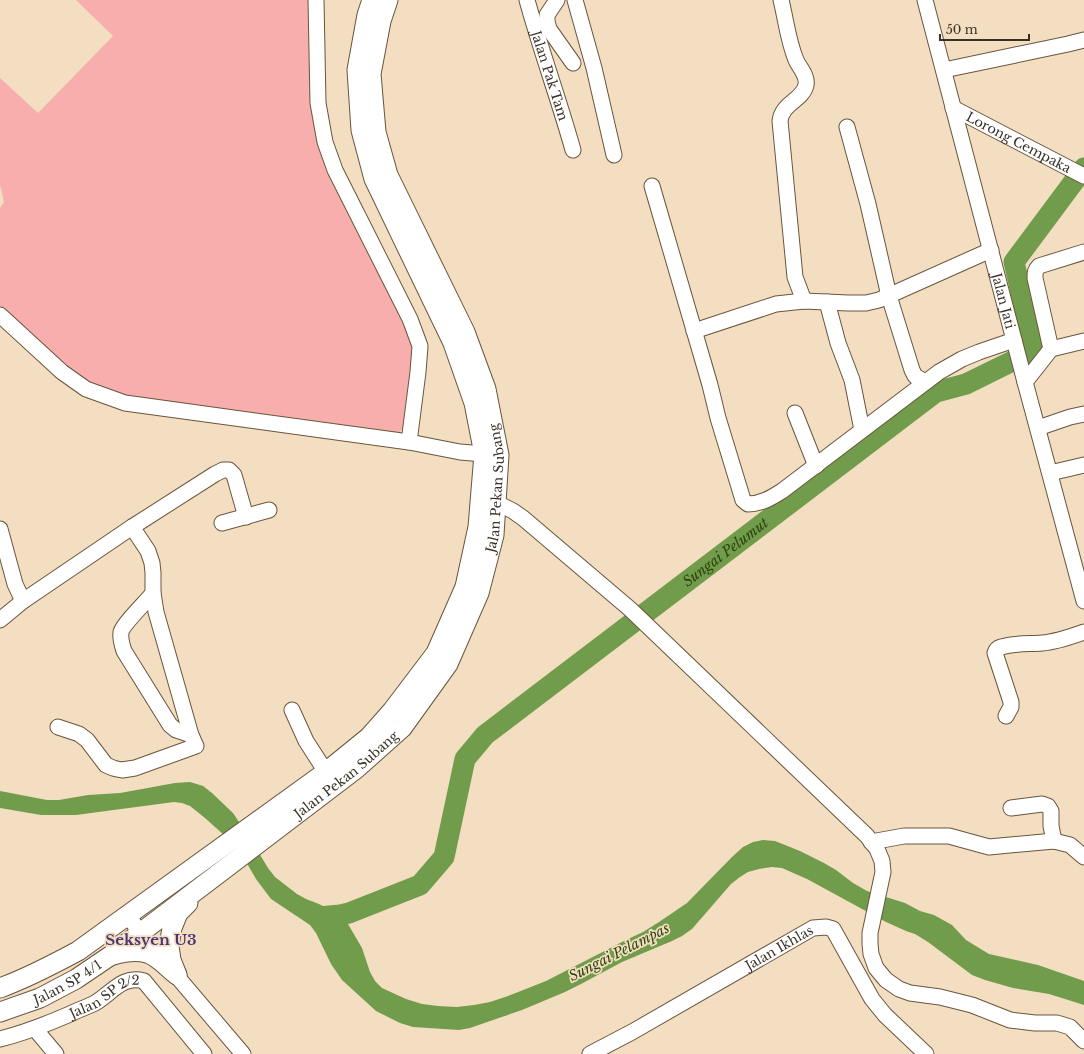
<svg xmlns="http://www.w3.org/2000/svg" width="1084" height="1054" viewBox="0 0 1084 1054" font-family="'Libre Baskerville',serif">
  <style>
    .green { fill: #f7aead }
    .water { fill: #719c4b }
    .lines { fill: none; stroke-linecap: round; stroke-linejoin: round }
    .river { stroke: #719c4b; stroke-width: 21 }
    .minor-casing { stroke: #68553c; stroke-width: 17 }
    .major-casing { stroke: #68553c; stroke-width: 21 }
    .minor { stroke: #fff; stroke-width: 15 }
    .major { stroke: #fff; stroke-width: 19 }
    .labels { text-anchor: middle; stroke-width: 3.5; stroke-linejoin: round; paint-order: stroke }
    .street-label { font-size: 13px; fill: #393126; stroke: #f4dec1 }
    .water-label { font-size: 14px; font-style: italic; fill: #2a450a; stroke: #f4dec1 }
    .quarter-label { font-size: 15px; font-weight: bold; fill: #483672; stroke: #f4dec1 }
  </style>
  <rect width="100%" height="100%" fill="#f4dec1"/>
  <path class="green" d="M 76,0 L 311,0 L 311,100 L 318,145 L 329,173 L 415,344 L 403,429 L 397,434 L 192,406 L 123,395 L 92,384 L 74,376 L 0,312 L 0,208 L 4,202 L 1,188 L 0,186 L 0,78 L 38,113 L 113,36 Z"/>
  <path class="water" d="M 190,782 L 203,786 L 212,793 L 233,813 L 253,843 L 268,868 L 275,877 L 297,894 L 306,899 L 319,904 L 340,915 L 348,924 L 362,948 L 370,972 L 375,981 L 382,988 L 406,999 L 422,1004 L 438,1006 L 457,1007 L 474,1005 L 490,1002 L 508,996 L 546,981 L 624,941 L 643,932 L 659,922 L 687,903 L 732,857 L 743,847 L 753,842 L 763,840 L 775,841 L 800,851 L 824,863 L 836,870 L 853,883 L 867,891 L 905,903 L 920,911 L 934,915 L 952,925 L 966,940 L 989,954 L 1038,965 L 1084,981 L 1084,1005 L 1049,994 L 1013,988 L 985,980 L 972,975 L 928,942 L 915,934 L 906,931 L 886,922 L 807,879 L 782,868 L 772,867 L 759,869 L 748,872 L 740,877 L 731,884 L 692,929 L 682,936 L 672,941 L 622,962 L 581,984 L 565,992 L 522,1010 L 470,1028 L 459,1030 L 413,1027 L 400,1023 L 376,1011 L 342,980 L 331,964 L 316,933 L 310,925 L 271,899 L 256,879 L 245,860 L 225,836 L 205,818 L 190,806 L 182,803 L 174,802 L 76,815 L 41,815 L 0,808 L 0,791 L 47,800 L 59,800 L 88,795 L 120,793 L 175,783 Z"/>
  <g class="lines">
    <path class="river" id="s1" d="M 319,917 L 340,915 L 349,913 L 420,885 L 444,857 L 465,759 L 485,735 L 936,392 L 966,384 L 1031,352 L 1032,340 L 1014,262 L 1084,168"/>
    <g class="minor-casing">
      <g id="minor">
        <path d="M 316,0 L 318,103 L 325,142 L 335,170 L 410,319 L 420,346 L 418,372 L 409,442"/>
        <path id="s2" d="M 527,0 C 541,51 559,100 573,150"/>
        <path d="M 557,0 L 547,15 L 547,21 L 549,29 L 573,63"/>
        <path d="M 575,0 L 594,68 L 614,155"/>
        <path d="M 781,0 C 786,20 788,41 796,60 C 799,67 808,76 806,85 C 803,100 782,103 780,121 L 795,277 L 804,301"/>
        <path id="s3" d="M 925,0 L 1025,382 L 1084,601"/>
        <path d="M 944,70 L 1068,44 L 1084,40"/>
        <path id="s4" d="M 953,108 L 1084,176"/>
        <path d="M 847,127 L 868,204 L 889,296 L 912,370 L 915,376 L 925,382"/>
        <path d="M 652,186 L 710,385 L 718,418 L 743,500 L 748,504 C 761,504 771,498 782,491 L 939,372 L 962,359 L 979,352 L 1014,340"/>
        <path d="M 827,302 L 838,343 L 852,380 L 862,430"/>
        <path d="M 0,315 L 62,372 L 86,389 L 125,403 L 409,442 L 460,452 L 484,454"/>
        <path d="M 694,331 L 776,304 L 804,301 L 848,303 L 866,303 L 879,300 L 991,250"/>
        <path d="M 1051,349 L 1035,278 C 1035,272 1035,270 1039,266 L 1084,252"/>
        <path d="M 1025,382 L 1051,349 L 1084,341"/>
        <path d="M 795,413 L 816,466"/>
        <path d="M 1038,428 L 1070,417 L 1084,414"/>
        <path d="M 1050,473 L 1084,465"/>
        <path d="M 497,503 L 513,511 L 523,518 L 630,609 L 867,836 L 877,849 L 882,861 L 883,872 L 870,933 L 870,944 L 871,954 L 876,968 L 886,980 L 899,989 L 910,993 L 940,997 L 972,1005 L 1010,1020 L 1035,1023 L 1057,1023 L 1070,1027 L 1084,1041"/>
        <path d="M 222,523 L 269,510"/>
        <path d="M 0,529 L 15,584 L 23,601"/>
        <path d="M 153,593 C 147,601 123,624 121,632 C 120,638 122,645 124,651 L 170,725 L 176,730 L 191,735"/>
        <path d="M 0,620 L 23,601 L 132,527 L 215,474 L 223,470 L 229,470 L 234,475 L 246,517"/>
        <path d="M 292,710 L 306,741 L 326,772"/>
        <path d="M 1006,716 L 1011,707 L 1011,702 L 995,653 C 996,650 997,648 1001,647 C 1014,643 1028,644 1042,643 C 1056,642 1070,637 1084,632"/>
        <path d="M 58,727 L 79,734 L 87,740 L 106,765 L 113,768 L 117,769 L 122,770 L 135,768 L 196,746 L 191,735 L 156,612 L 153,593 L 153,573 L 152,563 L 148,551 L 132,527"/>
        <path d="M 1011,808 L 1042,804 L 1048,806 L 1051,811 L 1051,826 L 1054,841"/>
        <path d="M 871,842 L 904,836 L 949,836 L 989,847 L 1054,841 L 1070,845 L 1084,857"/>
        <path d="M 128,915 L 140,933 L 243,1054"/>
        <path d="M 35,1029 L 56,1054"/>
        <path id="s5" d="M 0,1039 C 24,1033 47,1024 70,1014 C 78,1010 87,1007 95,1003 C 112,993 122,975 144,981 L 204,1054"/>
        <path id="s6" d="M 590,1054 L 632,1032 L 813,928 L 826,927 L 833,929 L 872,999 L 885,1015 L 926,1054"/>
      </g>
    </g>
    <g class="major-casing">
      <g id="major">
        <path d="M 113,955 C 124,952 136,950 147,953 C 157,956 169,969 177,975"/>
        <path d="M 177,975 L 171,960 L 169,946 L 172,928 L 178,913 L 188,903"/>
        <path d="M 0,988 C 27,978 52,965 78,951 L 326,772 L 369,737 L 392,711 L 436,653 L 465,587 L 478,527 L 484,454 L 474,403 L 453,343 L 374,179 L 361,130 L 357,70 L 367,15 L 372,0"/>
        <path id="s7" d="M 0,1012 L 40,998 L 76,979 L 110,956 L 356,769 L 402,728 L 448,664 L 479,593 L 494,535 L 499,455 L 486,389 L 465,332 L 388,175 L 376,132 L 371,74 L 381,21 L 388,0"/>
      </g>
    </g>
    <use href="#minor" class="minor"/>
    <use href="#major" class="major"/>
  </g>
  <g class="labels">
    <g class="street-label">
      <text dy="5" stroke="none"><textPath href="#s2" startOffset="79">Jalan Pak Tam</textPath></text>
      <text dy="5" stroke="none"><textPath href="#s4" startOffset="74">Lorong Cempaka</textPath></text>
      <text dy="5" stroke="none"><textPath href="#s3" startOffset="311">Jalan Jati</textPath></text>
      <text dy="5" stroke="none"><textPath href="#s7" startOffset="758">Jalan Pekan Subang</textPath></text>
      <text dy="5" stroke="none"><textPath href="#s7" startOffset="422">Jalan Pekan Subang</textPath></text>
      <text dy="5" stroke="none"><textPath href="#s6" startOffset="217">Jalan Ikhlas</textPath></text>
      <text dy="5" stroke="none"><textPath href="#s7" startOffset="74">Jalan SP 4/1</textPath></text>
      <text dy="5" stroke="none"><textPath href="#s5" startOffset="114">Jalan SP 2/2</textPath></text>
    </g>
    <g class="water-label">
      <text dy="5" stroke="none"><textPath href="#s1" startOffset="577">Sungai Pelumut</textPath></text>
      <text transform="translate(619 952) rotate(-27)" y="5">Sungai Pelampas</text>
    </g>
    <g class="quarter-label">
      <text x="151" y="945">Seksyen U3</text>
    </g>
  </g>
  <path d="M940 34v6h89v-6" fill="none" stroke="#393126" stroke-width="2"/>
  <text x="946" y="34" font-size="12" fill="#393126" stroke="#f4dec1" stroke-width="3" paint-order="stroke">50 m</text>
</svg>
